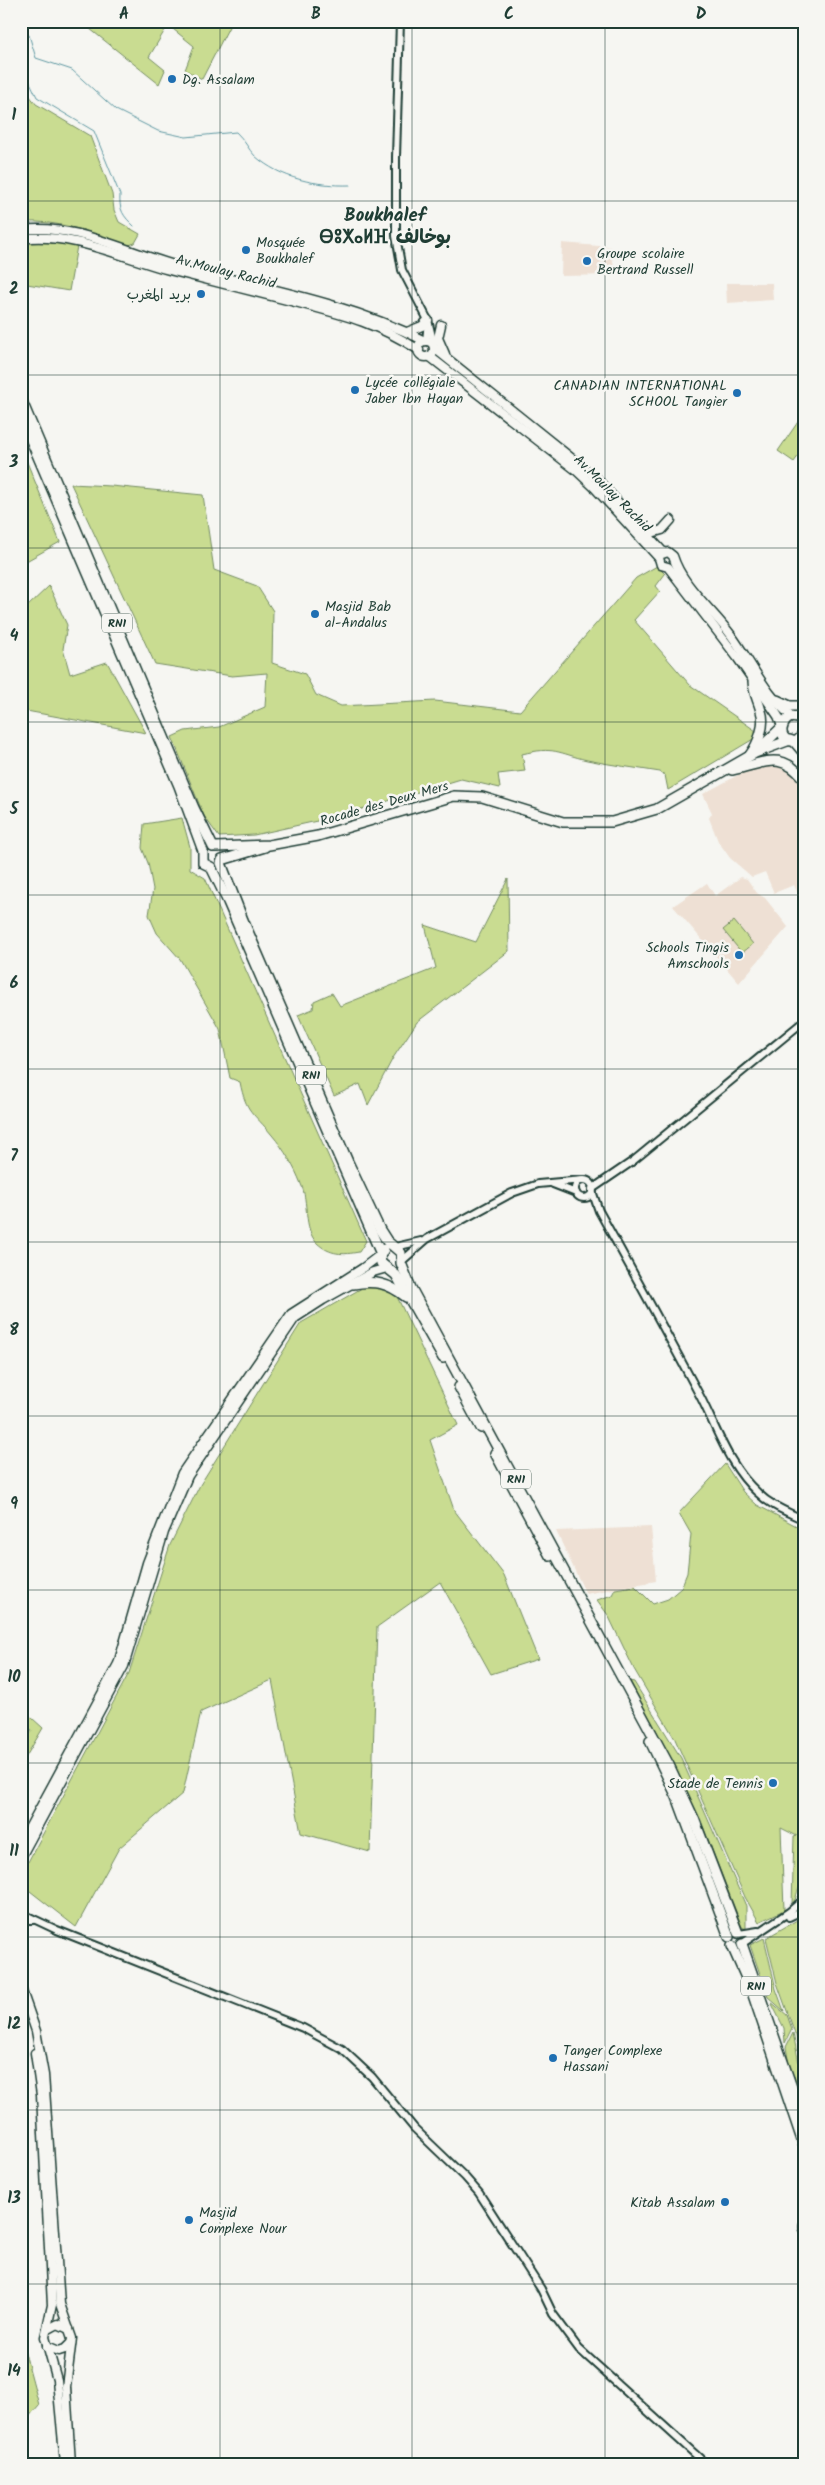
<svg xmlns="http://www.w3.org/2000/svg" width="825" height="2485" viewBox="0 0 825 2485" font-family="Kalam,'Playpen Sans Arabic','Noto Sans Tifinagh',sans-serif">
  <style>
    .built { fill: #eee0d4 }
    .green { fill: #c9dc91; stroke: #748c62 }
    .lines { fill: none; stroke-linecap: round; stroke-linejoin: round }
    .stream { stroke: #5f98a2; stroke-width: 1 }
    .tertiary-casing { stroke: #1f3d34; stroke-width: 10 }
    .primary-casing { stroke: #1f3d34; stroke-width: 11 }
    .trunk-casing { stroke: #1f3d34; stroke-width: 12 }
    .tertiary { stroke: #f6f6f2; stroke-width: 6 }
    .primary { stroke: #f6f6f2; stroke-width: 8 }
    .trunk { stroke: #f6f6f2; stroke-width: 9 }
    .grid { fill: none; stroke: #1f3d34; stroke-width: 1; stroke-opacity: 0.55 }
    .poi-dot { fill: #1f6fb2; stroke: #f6f6f2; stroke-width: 2 }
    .labels { text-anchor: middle; stroke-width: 5; stroke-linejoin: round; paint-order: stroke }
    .shield { fill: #f6f6f2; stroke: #60746d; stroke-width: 1 }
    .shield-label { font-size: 12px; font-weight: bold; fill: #1f3d34 }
    .poi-label { font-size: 14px; fill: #1f3d34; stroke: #f6f6f2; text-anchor: start }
    .street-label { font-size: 14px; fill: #1f3d34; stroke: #f6f6f2 }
    .district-label { font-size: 19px; font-weight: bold; fill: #1f3d34; stroke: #f6f6f2 }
    .neatline { fill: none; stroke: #1f3d34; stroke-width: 2 }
    .grid-label { font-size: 16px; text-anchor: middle; font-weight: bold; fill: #1f3d34 }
  </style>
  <rect width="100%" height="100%" fill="#f6f6f2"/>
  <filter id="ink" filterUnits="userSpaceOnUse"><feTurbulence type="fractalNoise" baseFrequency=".02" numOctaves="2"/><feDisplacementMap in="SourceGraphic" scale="10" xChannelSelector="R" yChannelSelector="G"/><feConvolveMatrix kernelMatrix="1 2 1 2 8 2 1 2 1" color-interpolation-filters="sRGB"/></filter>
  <g filter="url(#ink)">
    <g class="built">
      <path d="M 562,243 L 611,247 L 615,275 L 561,276 Z"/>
      <path d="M 726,283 L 772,283 L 773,300 L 727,303 Z"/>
      <path d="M 775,762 L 786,765 L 804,787 L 804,907 L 794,885 L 774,893 L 765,872 L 752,877 L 730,858 L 718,841 L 709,818 L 712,813 L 703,794 L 751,768 Z"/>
      <path d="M 741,877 L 747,879 L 757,893 L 765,898 L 788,927 L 739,983 L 673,906 L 707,883 L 715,896 Z"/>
      <path d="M 651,1527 L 656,1581 L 586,1594 L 556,1531 Z"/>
    </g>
    <g class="green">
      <path d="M 80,21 L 232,21 L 202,79 L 185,70 L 194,46 L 168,25 L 149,57 L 165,70 L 159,84 Z"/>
      <path d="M 21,76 L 29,95 L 36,104 L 90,136 L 112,194 L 114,210 L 119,222 L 140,234 L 135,243 L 129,245 C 92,233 60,220 21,222 Z"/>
      <path d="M 38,241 L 77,246 L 69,291 L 21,283 L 21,242 Z"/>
      <path d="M 800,419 L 804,422 L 804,448 L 794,462 L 778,451 Z"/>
      <path d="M 21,455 L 24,455 L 60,542 L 21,564 Z"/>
      <path d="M 71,484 L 111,486 L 203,495 L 214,570 L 257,586 L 273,611 L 272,663 L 305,674 L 316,695 L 341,706 L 435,701 L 520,711 L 636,578 L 657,566 L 665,574 L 656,586 L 660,591 L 634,620 L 690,685 L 756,731 L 755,738 L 668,790 L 665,775 L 660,772 C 636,768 611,765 587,760 C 558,753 554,746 522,754 L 525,771 L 498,774 L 500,788 L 461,779 L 335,817 L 254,835 L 219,837 L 204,816 L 172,737 L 185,731 L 219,727 L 265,707 L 267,673 L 232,676 L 155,664 Z"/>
      <path d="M 49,586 L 67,625 L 63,649 L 70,674 L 107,662 L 146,733 L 21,710 L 21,593 L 28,606 Z"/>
      <path d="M 182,818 L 190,847 L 190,869 L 205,878 L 366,1241 L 359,1252 C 343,1255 330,1255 317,1243 C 303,1229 309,1201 301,1184 C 295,1168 284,1149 272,1135 C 253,1112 246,1113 240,1082 L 230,1078 L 220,1029 L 180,959 L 157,933 L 149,915 L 153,889 L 148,863 L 142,848 L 144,824 Z"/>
      <path d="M 508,879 L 509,951 L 417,1022 L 393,1058 L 368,1105 L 360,1084 L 334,1096 L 298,1015 L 313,1009 L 314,1001 L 332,993 L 340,1006 L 436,968 L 425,925 L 476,942 Z"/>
      <path d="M 734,921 L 753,944 L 742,953 L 723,930 Z"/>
      <path d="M 391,1284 L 458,1425 L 430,1440 L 454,1510 L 504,1575 L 538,1659 L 491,1674 L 440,1582 L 377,1627 L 370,1852 L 301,1833 L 272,1680 L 201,1712 L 183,1793 L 119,1848 L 76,1927 L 21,1884 L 21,1875 L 129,1673 L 170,1545 L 200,1485 L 301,1323 L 362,1288 Z"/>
      <path d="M 725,1464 L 743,1492 L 757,1505 L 804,1530 L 804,1881 C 796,1888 798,1898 792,1904 L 794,1837 L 797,1836 L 781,1828 L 784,1910 L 759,1922 L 745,1897 L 675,1739 L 634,1669 L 608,1615 L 597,1600 L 612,1595 L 615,1589 L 635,1586 L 653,1604 L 668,1599 L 681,1588 L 687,1573 L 691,1534 L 679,1513 Z"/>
      <path d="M 630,1681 L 634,1682 L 681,1758 L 746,1906 L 746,1929 L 742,1927 L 700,1819 L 671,1758 Z"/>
      <path d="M 21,1708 L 43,1728 L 21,1765 L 21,1750 L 32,1730 L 21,1724 Z"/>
      <path d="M 804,1916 L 804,2076 L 796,2036 L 777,1983 L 766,1938 Z"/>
      <path d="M 764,1938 L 776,1989 L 784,2011 L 768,1997 L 750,1945 Z"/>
      <path d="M 771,2002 L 787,2015 L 792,2029 L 785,2043 L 784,2028 Z"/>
      <path d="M 793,2033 L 804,2089 L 804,2113 L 794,2076 L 791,2076 L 786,2047 Z"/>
      <path d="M 21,2338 L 39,2405 L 21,2426 Z"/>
    </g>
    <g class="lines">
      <g class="stream">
        <path d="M 21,30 L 25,49 L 25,72 L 37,97 L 94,131 L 120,195 C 119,210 123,216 134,226"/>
        <path d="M 22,31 L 29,35 L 36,58 L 72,70 L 116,110 L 158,131 L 186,137 L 236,132 C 244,139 248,149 255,156 C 281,179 317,186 350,185"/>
      </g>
      <g class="tertiary-casing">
        <g id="tertiary">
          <path d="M 400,21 L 396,157 L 396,236 L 402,270 L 428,320 L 434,345"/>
          <path d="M 426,341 L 428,321"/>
          <circle cx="584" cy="1189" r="9"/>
          <path d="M 553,1184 L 576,1193"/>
          <path d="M 592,1189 L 633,1161 L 804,1021"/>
          <path d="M 592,1191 L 599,1211 C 633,1272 667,1334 700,1396 C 717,1429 729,1467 758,1493 C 771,1506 788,1512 804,1520"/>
          <path d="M 395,1247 L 421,1241"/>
          <path d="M 402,1261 L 427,1239 L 512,1193 L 538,1184 L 583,1180"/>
          <path d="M 21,1913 L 57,1930 L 303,2028 L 342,2049 L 372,2077 L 414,2128 L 465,2177 L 479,2193 L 541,2289 L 553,2314 L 579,2349 L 706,2464"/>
          <path d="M 789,1917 L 804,1910"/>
          <path d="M 21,1920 L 33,1920"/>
          <path d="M 739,1934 L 758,1931"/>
          <path d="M 743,1943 L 789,1912 L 803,1900"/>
        </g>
      </g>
      <g class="primary-casing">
        <g id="primary">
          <path d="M 21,230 C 73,223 122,250 171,264 C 257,287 345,301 425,341"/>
          <path d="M 21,239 C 71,232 121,257 169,270 C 211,281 253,291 295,302 C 344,315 375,322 419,350"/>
          <path d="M 441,325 L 438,338 L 445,354"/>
          <path d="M 407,332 L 422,326 L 428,320"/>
          <circle cx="426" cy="349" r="8"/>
          <path d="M 434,348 L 595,477 L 664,553"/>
          <path d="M 429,356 L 576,470 L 594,487 L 659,558"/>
          <path d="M 648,534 L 662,530 L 671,520"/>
          <path d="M 662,554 L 668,552 L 673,556 C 682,586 713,610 731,635 C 751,662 767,698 794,718"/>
          <path d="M 659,558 L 661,565 L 668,567 L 737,657 L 778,716 L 782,726"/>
          <path d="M 793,741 L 804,754"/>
          <path d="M 21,1843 L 118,1664 L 147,1563 L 182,1473 L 291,1314 L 363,1268 L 380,1255"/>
          <path d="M 21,1857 L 124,1666 L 164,1532 L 188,1476 L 295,1318 L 323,1300 L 373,1272 L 387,1268"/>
          <path d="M 21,1988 L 36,2031 L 44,2075 L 60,2304 L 72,2338 L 66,2387 L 71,2464"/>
          <path d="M 35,2053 L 41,2095 L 52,2305 L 45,2337 L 57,2380 L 65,2464"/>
          <path d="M 47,2330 L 58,2324 L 69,2329"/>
          <path d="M 47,2346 L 59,2351 L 65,2349 L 71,2343"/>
        </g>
      </g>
      <g class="trunk-casing">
        <g id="trunk">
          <path d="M 21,399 L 194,808 L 213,847"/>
          <path d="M 21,417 L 179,786 L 203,851 L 203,863 L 211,867 L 228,902 L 381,1254"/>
          <path d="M 777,700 L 790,706 L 804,706"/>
          <path d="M 804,724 C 787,701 768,744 797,741 L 804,734"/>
          <path d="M 759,749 L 782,727"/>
          <path d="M 750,755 C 758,744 766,725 761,711 C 758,699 753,693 753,680"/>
          <path d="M 732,770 C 764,764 780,749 804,779"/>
          <path d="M 216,847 L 269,845 L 318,836 L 454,796 L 482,797 L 563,822 L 612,822 L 657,809 L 755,753 L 790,740"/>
          <path d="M 222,860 L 265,847"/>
          <path d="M 221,863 L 243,920 L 348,1162 L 380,1230 L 387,1241 L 401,1253 L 401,1263 L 411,1288 L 669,1765 L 695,1821 L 738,1933"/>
          <path d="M 384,1249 L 380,1256 L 381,1263 L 396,1275 L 443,1358"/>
          <path d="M 353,1284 C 375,1280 388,1283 406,1297"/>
          <path d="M 459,1387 L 481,1428"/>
          <path d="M 495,1453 L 550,1556"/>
          <path d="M 650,1741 L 677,1797 L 729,1937"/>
          <path d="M 742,1944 L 804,2122"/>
          <path d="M 732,1946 L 751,1989 L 804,2146"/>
          <path d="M 804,2225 L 804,2228"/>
        </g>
      </g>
      <use href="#tertiary" class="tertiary"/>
      <use href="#primary" class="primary"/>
      <use href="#trunk" class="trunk"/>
    </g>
  </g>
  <path class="grid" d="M 220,21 L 220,2464M 412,21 L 412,2464M 605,21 L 605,2464M 21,201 L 804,201M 21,375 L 804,375M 21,548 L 804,548M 21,722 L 804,722M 21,895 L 804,895M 21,1069 L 804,1069M 21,1242 L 804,1242M 21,1416 L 804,1416M 21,1590 L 804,1590M 21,1763 L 804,1763M 21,1937 L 804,1937M 21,2110 L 804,2110M 21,2284 L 804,2284"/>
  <g class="poi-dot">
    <circle cx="172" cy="79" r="5"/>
    <circle cx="246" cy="250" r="5"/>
    <circle cx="587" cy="261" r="5"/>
    <circle cx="201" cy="294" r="5"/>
    <circle cx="355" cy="390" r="5"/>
    <circle cx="737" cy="393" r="5"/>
    <circle cx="315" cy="614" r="5"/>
    <circle cx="739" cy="955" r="5"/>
    <circle cx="773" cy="1783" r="5"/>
    <circle cx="553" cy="2058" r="5"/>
    <circle cx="725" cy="2202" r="5"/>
    <circle cx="189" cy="2220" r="5"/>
  </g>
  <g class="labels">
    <g class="shield">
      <rect x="102" y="613.5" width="30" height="19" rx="4"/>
      <rect x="296" y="1065.5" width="30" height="19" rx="4"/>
      <rect x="501" y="1469.5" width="30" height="19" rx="4"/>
      <rect x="741" y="1976.5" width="30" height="19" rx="4"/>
    </g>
    <g class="shield-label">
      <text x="117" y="627">RN1</text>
      <text x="311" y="1079">RN1</text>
      <text x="516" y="1483">RN1</text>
      <text x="756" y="1990">RN1</text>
    </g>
    <g class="poi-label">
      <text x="182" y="84">Dg. Assalam</text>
      <text x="256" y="247">Mosquée<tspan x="256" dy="16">Boukhalef</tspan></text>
      <text x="597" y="258">Groupe scolaire<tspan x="597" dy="16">Bertrand Russell</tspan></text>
      <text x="191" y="299" text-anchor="end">بريد المغرب</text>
      <text x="365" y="387">Lycée collégiale<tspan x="365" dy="16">Jaber Ibn Hayan</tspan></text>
      <text x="727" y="390" text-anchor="end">CANADIAN INTERNATIONAL<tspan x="727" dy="16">SCHOOL Tangier</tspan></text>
      <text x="325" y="611">Masjid Bab<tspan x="325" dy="16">al-Andalus</tspan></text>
      <text x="729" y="952" text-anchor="end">Schools Tingis<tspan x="729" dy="16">Amschools</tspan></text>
      <text x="763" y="1788" text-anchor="end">Stade de Tennis</text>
      <text x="563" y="2055">Tanger Complexe<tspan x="563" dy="16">Hassani</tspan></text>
      <text x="715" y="2207" text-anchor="end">Kitab Assalam</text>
      <text x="199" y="2217">Masjid<tspan x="199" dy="16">Complexe Nour</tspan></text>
    </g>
    <g class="street-label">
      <text transform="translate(226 271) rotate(14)" y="5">Av.Moulay Rachid</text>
      <text transform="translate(613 493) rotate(45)" y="5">Av.Moulay Rachid</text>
      <text transform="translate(384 803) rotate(-16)" y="5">Rocade des Deux Mers</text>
    </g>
    <g class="district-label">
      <text x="385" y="221">Boukhalef<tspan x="385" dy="22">ⴱⵓⵅⴰⵍⴼ بوخالف</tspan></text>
    </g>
  </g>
  <rect width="825" height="2485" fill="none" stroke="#f6f6f2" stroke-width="55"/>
  <rect x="28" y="28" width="770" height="2430" class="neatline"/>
  <g class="grid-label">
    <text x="124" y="19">A</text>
    <text x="316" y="19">B</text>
    <text x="509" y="19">C</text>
    <text x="701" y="19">D</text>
    <text x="14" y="120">1</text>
    <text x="14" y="294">2</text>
    <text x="14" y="467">3</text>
    <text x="14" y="641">4</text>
    <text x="14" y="814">5</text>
    <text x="14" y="988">6</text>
    <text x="14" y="1161">7</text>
    <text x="14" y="1335">8</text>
    <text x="14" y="1509">9</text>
    <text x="14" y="1682">10</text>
    <text x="14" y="1856">11</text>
    <text x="14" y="2029">12</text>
    <text x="14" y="2203">13</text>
    <text x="14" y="2376">14</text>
  </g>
</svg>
